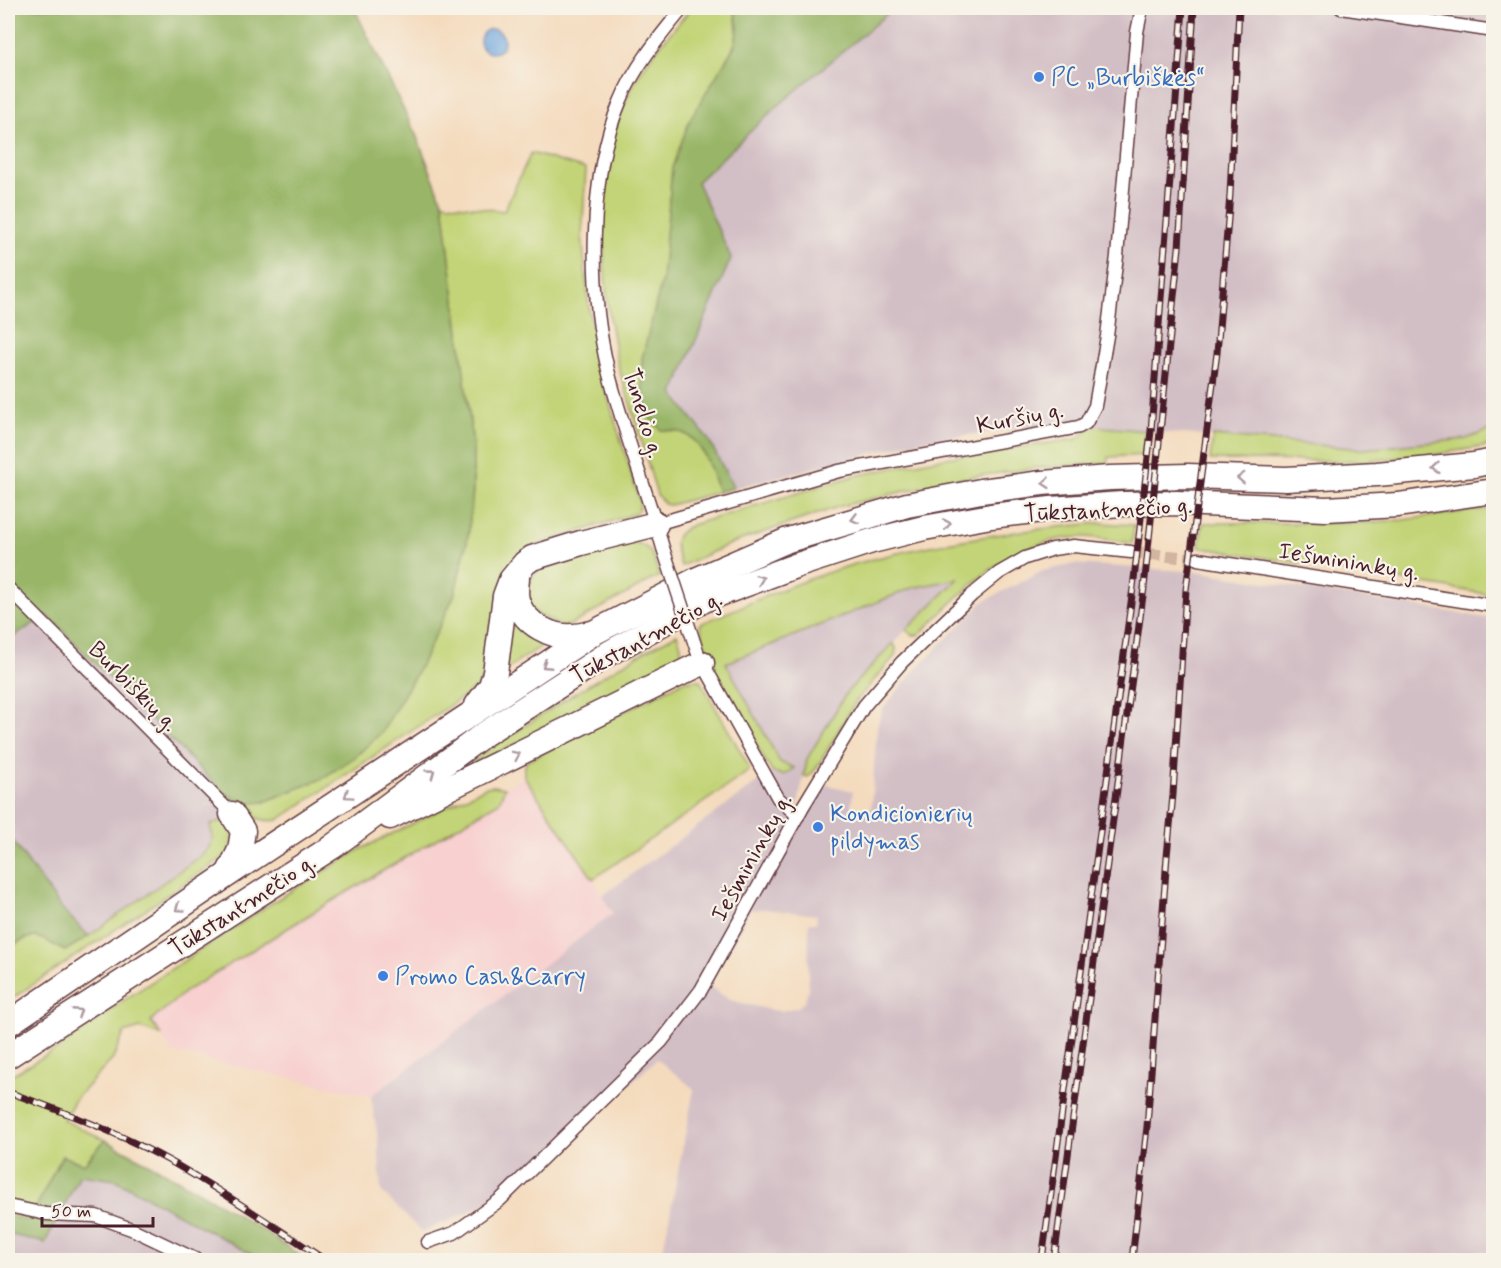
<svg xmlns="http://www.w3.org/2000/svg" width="1501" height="1268" viewBox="0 0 1501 1268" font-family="Mynerve,sans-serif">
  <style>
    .built { fill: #f7d0cf }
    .industrial { fill: #d2bec5; fill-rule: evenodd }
    .green { fill: #c2d477; stroke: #867a51; stroke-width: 1.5 }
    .forest { fill: #99b668; stroke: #726a4a; stroke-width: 1.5 }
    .water { fill: #70a6de; stroke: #5d6284; stroke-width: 1.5 }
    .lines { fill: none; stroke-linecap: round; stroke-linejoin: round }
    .street-tunnel { stroke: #d2b5a1; stroke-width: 12; stroke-dasharray: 12 6; stroke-linecap: butt }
    .street-casing { stroke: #643b41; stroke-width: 15 }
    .highway-casing { stroke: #643b41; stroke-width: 27 }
    .street { stroke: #fff; stroke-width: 12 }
    .highway { stroke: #fff; stroke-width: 24 }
    .rail-casing { stroke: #4a1f2b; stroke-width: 7 }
    .rail { stroke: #f7f3e8; stroke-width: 4.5; stroke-dasharray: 14; stroke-linecap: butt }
    .street-bridge-casing { stroke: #643b41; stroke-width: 15; stroke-linecap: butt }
    .street-bridge { stroke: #fff; stroke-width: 12 }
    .oneway { stroke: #ae9aa0 }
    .shop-dot { fill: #3f7fe0; stroke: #f7f3e8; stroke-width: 2 }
    .labels { text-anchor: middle; stroke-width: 4.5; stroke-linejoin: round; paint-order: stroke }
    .shop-label { font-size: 24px; fill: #366cbe; stroke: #f7f3e8; text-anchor: start }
    .street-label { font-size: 24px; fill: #4a1f2b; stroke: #f7f3e8 }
  </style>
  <rect width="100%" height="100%" fill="#f7f3e8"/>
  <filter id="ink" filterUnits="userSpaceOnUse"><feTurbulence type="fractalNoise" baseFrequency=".0167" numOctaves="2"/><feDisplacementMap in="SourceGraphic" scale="12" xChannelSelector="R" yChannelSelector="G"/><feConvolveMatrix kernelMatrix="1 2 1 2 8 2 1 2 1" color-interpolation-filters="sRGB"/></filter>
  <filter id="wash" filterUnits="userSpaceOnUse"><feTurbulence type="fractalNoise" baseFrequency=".008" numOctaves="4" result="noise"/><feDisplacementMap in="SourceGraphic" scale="24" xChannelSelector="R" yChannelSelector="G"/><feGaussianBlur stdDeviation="1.35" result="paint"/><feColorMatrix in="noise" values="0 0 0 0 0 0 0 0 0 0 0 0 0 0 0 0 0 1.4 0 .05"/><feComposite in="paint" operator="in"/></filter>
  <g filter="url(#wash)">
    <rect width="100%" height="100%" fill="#f4dbbe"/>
    <path class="built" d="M 524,776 L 593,879 L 614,913 L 371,1096 L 172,1052 L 151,1021 L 186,991 L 322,907 L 499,802 L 505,788 Z"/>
    <g class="industrial">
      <path d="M 894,8 L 1493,8 L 1493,429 L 1466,439 L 1363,449 L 1147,431 L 1069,422 L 920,441 L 734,488 L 708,439 L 672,394 L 731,258 L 697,182 L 773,110 Z"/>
      <path d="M 1074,564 L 1203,572 L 1493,619 L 1493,1260 L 661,1260 L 694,1089 L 657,1059 L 509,1195 L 422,1232 L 381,1191 L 378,1139 L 371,1096 L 613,913 L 602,896 L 772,772 L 784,775 L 793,768 L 780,762 L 725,663 L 912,588 L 960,579 L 906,630 L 847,693 L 807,759 L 791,840 L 823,784 L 853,791 L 851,808 L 871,810 L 877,727 L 883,708 L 918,667 L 984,601 L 1043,571 ZM 764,909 L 817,915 L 816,923 L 809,922 L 808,989 L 805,1001 L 798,1007 L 782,1011 L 770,1010 L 730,1000 L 709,986 L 750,910 Z"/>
      <path d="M 46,614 L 236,804 L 218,821 L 210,825 L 214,839 L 212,845 L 203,854 L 89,936 L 62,909 L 8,835 L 8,640 Z"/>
      <path d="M 80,1175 L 116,1180 L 262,1260 L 8,1260 L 8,1234 L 45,1243 Z"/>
    </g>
    <g class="green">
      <path d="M 691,8 L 734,8 C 741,41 735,46 718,73 L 654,314 L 661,430 C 667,431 674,430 680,432 C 704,439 711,472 718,492 L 670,505 L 665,504 L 657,495 C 648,464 639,434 630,403 C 625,387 619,371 616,355 C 600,273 592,159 634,84 C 649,56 672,32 691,8 Z"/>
      <path d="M 531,153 L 586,169 L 582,235 L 589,310 L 599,369 L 640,502 L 639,509 L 634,514 L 530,547 L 486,673 L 476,688 L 278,820 C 254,824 242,808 225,794 L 251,803 L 264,802 L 321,779 L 355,757 L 382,731 L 420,667 L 454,596 L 468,537 L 473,490 L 473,446 L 443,203 L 504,211 Z"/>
      <path d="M 1092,426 L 1147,431 L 1144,455 L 1109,457 L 1108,463 L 1035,468 L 956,479 L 841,506 L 735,542 L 681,566 C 674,544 669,536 692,525 L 854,476 L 932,460 L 1077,439 Z"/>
      <path d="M 1493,429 L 1493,445 L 1432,455 L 1364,461 L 1210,460 L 1213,436 L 1363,449 L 1466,439 Z"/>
      <path d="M 1493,508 L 1493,595 L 1199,547 L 1203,523 L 1359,523 L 1403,520 Z"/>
      <path d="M 1099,523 L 1134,525 L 1132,543 C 1117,541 1101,538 1086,537 C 1015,535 965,589 919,635 L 913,635 L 906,630 L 958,579 L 912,588 L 726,663 L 780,762 L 794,768 L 784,775 L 772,772 L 710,664 L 700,624 C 755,601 811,575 870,560 C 945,540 1022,530 1099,523 Z"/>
      <path d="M 633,542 C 654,547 653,557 659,576 L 572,624 L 562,627 L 527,608 C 526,591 525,579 542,568 Z"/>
      <path d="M 510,592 L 546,643 L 504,671 Z"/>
      <path d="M 677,634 C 682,648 685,655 674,667 L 449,777 C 524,726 597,676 677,634 Z"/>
      <path d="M 893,643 L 896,648 L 895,656 L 856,701 L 816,769 L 808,777 L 804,776 L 807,759 L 847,692 Z"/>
      <path d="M 700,680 L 748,765 L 749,771 L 593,879 L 524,776 L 524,769 L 527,761 L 684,681 Z"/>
      <path d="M 493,786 L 505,788 L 499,802 L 322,907 L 186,991 L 151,1021 L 161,1035 L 140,1028 L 124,1033 L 113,1059 L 76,1098 L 63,1120 L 105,1140 L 84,1164 L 62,1156 L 29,1221 L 8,1216 L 8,1077 L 57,1049 L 127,998 L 278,899 L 357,851 L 486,787 Z"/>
      <path d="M 225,820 L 234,824 L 230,853 L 8,1001 L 8,949 C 35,930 37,936 65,951 L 89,936 L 203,854 C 214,843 214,839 210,825 Z"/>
    </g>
    <g class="forest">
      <path d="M 8,8 L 354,8 L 417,137 L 443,203 L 473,446 L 473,490 L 468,537 L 454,596 L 420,667 L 382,732 L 355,757 L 321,779 L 264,802 L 251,803 L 225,794 L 47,615 L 8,640 Z"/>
      <path d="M 734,8 L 894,8 L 773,110 L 697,182 L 731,258 L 673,394 L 708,439 L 734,488 L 718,492 C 712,472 703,438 680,432 C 674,430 667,431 661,430 L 648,416 L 642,392 L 642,358 L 662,280 L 672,168 L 690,119 L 734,47 L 738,28 Z"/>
      <path d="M 8,835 L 62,909 L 89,936 L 65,951 C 37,936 35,930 8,949 Z"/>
      <path d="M 105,1140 C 174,1177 242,1214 306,1260 L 262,1260 L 116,1180 L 80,1175 L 45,1243 L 8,1234 L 8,1216 L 29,1221 L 62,1156 L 84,1164 Z"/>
    </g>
    <circle class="water" cx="492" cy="41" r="12"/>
  </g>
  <g filter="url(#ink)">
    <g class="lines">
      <path class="street-tunnel" d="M 1131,552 L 1198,559"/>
      <g class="street-casing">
        <g id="street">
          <path d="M 1341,8 L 1494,31"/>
          <path d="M 656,524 L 839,471 L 1079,427 L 1086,423 L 1095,406 L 1107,336 L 1117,256 L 1137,32 L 1142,8"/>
          <path d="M 663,548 C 646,489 623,430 608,370 C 589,291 588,177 620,102 C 634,67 660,36 683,8"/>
          <path d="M 1198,559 L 1494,606"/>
          <path d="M 8,588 L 232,814"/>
          <path d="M 701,660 L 778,798 L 798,816"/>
          <path d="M 8,1206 L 46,1214 L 96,1216 L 134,1230 L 197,1260"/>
          <path d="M 428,1242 L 454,1233 L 500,1200 L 661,1042 L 701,990 L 802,808 L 864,706 L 902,662 L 972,595 L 999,573 L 1025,558 L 1053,549 L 1074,546 L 1131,552"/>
        </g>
      </g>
      <g class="highway-casing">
        <g id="highway">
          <path d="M 517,579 C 516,587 515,596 518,603 C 525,624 552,638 573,636 C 579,636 586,634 592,633"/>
          <path d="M 477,705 L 491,686 L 495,673 L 505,596 L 511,580 L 525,563 L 532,558 L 581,543 L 656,524"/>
          <path d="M 390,817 L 702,663"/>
          <path d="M 228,874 L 240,850 L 243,831 L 232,814"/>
          <path d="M 8,1024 L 227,875 L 595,632 L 698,579 L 788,540 L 907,505 L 981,491 L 1042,483 L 1110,478 L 1188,476 L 1286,479 L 1377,474 L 1474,465 L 1494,461"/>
          <path d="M 8,1056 L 332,847 L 483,735 L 609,653 L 706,599 L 795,566 L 872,541 L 924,528 L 991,516 L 1051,509 L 1122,504 L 1177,503 L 1326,509 L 1398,505 L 1494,491"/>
        </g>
      </g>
      <use href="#street" class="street"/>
      <use href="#highway" class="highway"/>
      <g class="rail-casing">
        <g id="rail">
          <path d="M 8,1092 C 65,1112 122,1134 175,1164 C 226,1194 276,1227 325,1260"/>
          <path d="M 1042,1260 L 1133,588 L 1151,431 L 1183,8"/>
          <path d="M 1054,1260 L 1144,588 L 1179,248 L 1194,8"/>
          <path d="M 1132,1260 L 1147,1127 L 1167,856 L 1173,795 L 1186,590 L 1217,353 L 1230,195 L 1239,8"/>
        </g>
      </g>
      <use href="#rail" class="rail"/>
      <g class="street-bridge-casing">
        <path id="street-bridge" d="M 663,548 L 698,654"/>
      </g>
      <use href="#street-bridge" class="street-bridge"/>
    </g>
    <defs><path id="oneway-chevron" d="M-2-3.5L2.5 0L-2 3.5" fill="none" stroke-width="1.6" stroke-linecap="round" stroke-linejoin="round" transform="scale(1.5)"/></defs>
    <g class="oneway">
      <use href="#oneway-chevron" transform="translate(1436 468) rotate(175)"/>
      <use href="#oneway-chevron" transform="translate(1241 478) rotate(-178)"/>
      <use href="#oneway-chevron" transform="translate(1046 483) rotate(175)"/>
      <use href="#oneway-chevron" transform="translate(855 519) rotate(165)"/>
      <use href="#oneway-chevron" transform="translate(947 524) rotate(-11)"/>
      <use href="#oneway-chevron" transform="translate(760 579) rotate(-21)"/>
      <use href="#oneway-chevron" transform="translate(546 665) rotate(147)"/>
      <use href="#oneway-chevron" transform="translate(516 755) rotate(-26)"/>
      <use href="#oneway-chevron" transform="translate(431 773) rotate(-36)"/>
      <use href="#oneway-chevron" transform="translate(348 795) rotate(146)"/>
      <use href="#oneway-chevron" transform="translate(179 908) rotate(146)"/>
      <use href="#oneway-chevron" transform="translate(78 1012) rotate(-33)"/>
    </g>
  </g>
  <g class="shop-dot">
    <circle cx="1039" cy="77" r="6"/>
    <circle cx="818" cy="827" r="6"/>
    <circle cx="383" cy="976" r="6"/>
  </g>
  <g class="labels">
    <g class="shop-label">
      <text x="1051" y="85">PC „Burbiškės“</text>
      <text x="830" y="821">Kondicionierių<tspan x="830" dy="28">pildymas</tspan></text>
      <text x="395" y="984">Promo Cash&amp;Carry</text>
    </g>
    <g class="street-label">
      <text transform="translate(644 413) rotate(73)" y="8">Tunelio g.</text>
      <text transform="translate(1020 417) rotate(-11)" y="8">Kuršių g.</text>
      <text transform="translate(1108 509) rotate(-3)" y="8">Tūkstantmečio g.</text>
      <text transform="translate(1349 561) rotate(9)" y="8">Iešmininkų g.</text>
      <text transform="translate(646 637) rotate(-29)" y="8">Tūkstantmečio g.</text>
      <text transform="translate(134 686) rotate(45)" y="8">Burbiškių g.</text>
      <text transform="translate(751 857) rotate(-61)" y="8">Iešmininkų g.</text>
      <text transform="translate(242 905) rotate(-33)" y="8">Tūkstantmečio g.</text>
    </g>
  </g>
  <rect width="1501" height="1268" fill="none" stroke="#f7f3e8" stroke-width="30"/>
  <path d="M42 1217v9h111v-9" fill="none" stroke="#4a1f2b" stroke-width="3"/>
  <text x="51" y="1217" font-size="18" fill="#4a1f2b" stroke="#f7f3e8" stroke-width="4.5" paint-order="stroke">50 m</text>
</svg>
